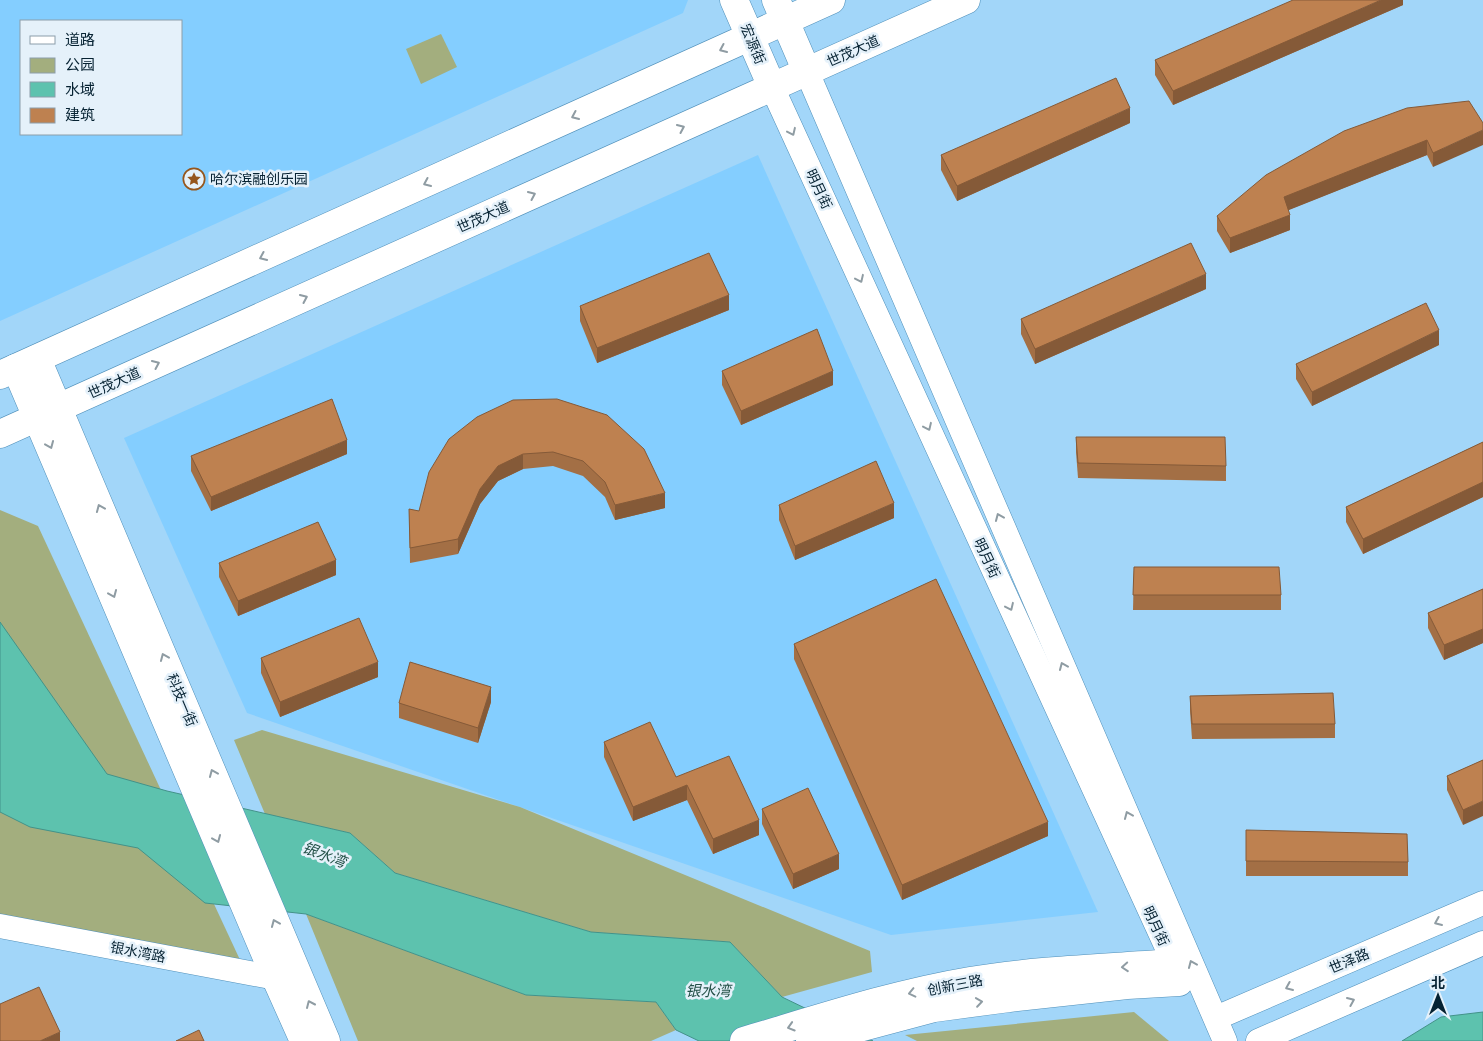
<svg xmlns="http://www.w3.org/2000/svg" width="1483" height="1041" viewBox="0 0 1483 1041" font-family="'Varela Round','Noto Sans SC',sans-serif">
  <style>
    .built { fill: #84ceff; fill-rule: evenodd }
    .green { fill: #a3ae7e }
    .water { fill: #5dc2ae; stroke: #439289 }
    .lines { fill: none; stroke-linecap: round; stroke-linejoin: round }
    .tertiary-casing { stroke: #4f8fb9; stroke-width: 25 }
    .secondary-casing { stroke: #4f8fb9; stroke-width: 29 }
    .primary-casing { stroke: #4f8fb9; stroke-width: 29 }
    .tertiary { stroke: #fff; stroke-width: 24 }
    .secondary { stroke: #fff; stroke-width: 28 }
    .primary { stroke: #fff; stroke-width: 28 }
    .wall { fill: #a36f45 }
    .shaded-wall { fill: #855a38 }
    .building { fill: #be8150; stroke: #855a38 }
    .oneway { stroke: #8f9ca3 }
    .labels { text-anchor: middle; stroke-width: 5; stroke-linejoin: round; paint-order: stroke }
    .street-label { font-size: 14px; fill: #062232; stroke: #e5f1fa }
    .poi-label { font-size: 14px; fill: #062232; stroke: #e5f1fa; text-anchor: start }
    .water-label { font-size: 15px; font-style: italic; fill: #255249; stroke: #e5f1fa }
  </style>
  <rect width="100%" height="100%" fill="#a2d6f9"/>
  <g class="built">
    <path d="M 0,0 L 688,0 L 683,13 L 0,321 ZM 21,21 L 181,21 L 181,134 L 21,134 Z"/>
    <path d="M 758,155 L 1098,912 L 891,935 L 247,713 L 124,438 Z"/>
  </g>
  <g class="green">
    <path d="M 441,34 L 457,67 L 421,84 L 406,49 Z"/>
    <path d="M 0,510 L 38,526 L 241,962 L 0,915 Z"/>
    <path d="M 262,730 L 520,807 L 870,951 L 872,972 L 782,997 L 730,942 L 591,932 L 395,873 L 350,833 L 265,814 L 234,740 Z"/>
    <path d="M 306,914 L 526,995 L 656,1002 L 676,1030 L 651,1041 L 358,1041 Z"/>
    <path d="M 1134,1012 L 1169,1041 L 917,1041 L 905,1035 Z"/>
  </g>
  <g class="water">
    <path d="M 0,622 L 107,774 L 167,791 L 350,833 L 395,873 L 591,932 L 730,942 L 782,997 L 873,1041 L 699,1041 L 676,1030 L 656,1002 L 526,995 L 306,914 L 205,903 L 138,848 L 30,827 L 0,812 Z"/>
    <path d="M 1483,1012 L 1483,1041 L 1402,1041 L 1441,1017 Z"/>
  </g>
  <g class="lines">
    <g class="tertiary-casing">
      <g id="tertiary">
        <path d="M 807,72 L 1225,1041"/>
        <path d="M 772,87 L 1174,963 L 1179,979"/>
        <path d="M 0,926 L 276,978"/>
        <path d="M 1216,1018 L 1483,903"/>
        <path d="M 1258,1041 L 1483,943"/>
      </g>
    </g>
    <g class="secondary-casing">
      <g id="secondary">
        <path d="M 734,0 L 772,87"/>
        <path d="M 776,0 L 807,72"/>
        <path d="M 37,359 L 326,1041"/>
        <path d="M 16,368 L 274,974 L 304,1041"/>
        <path d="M 744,1041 C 818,1019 893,994 970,981 C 1037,970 1106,968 1174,963"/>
        <path d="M 810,1041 L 934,1008 L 1009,998 L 1127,985 L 1179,982"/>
      </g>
    </g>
    <g class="primary-casing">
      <g id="primary">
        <path d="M 0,375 L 831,0"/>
        <path d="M 0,434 L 966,0"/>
      </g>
    </g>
    <use href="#tertiary" class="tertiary"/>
    <use href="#secondary" class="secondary"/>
    <use href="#primary" class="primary"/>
  </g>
  <g class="wall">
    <path d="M 1403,0 L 1403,5 L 1173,105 L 1155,75 L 1155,60 Z"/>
    <path d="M 1469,101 L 1433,167 L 1427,155 L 1288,210 L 1290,230 L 1230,253 L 1217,231 L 1217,216 Z"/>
    <path d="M 1130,123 L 957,201 L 941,170 L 941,155 Z"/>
    <path d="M 1206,289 L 1035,364 L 1021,334 L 1021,319 Z"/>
    <path d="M 580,306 L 729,310 L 597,363 L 580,321 Z"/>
    <path d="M 1439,345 L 1312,406 L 1296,379 L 1296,364 Z"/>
    <path d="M 722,371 L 833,385 L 741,425 L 722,385 Z"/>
    <path d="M 513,400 L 665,508 L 615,520 L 605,497 L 583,476 L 553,466 L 523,469 L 498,481 L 480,504 L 458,554 L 410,563 L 409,509 L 419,511 Z"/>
    <path d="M 1076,437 L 1226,466 L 1226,481 L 1078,478 L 1076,452 Z"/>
    <path d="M 1483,442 L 1483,497 L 1363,554 L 1346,522 L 1346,507 Z"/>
    <path d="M 347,454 L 211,511 L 191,471 L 191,456 Z"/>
    <path d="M 779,505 L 894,518 L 795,560 L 779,520 Z"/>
    <path d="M 219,563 L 336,575 L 238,616 L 219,577 Z"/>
    <path d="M 1134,567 L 1281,595 L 1281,610 L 1133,610 Z"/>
    <path d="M 1483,589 L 1483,643 L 1444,660 L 1428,628 L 1428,613 Z"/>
    <path d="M 794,644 L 1048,836 L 902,900 L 794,659 Z"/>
    <path d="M 261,658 L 378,677 L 280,717 L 261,673 Z"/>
    <path d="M 1190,696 L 1335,724 L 1335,738 L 1192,739 L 1190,711 Z"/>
    <path d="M 491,702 L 478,743 L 399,718 L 399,703 Z"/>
    <path d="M 604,742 L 676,777 L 759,835 L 713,854 L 687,800 L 633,821 L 604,757 Z"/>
    <path d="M 1483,760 L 1463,825 L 1447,790 L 1447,776 Z"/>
    <path d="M 762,809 L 839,869 L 793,889 L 762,824 Z"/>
    <path d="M 1246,830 L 1408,862 L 1408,876 L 1246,876 Z"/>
  </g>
  <g class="shaded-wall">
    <path d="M 1381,0 L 1403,0 L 1403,5 L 1173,105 L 1173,91 Z"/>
    <path d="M 1130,108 L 1130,123 L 957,201 L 957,186 Z"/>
    <path d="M 1483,130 L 1483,145 L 1433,167 L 1433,153 Z"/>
    <path d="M 1427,140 L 1427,155 L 1284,212 L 1284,197 Z"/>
    <path d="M 1290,215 L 1290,230 L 1230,253 L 1230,238 Z"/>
    <path d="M 1206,274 L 1206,289 L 1035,364 L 1035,349 Z"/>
    <path d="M 729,295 L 729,310 L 597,363 L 597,348 Z"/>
    <path d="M 1439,330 L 1439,345 L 1312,406 L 1312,392 Z"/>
    <path d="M 833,371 L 833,385 L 741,425 L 741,411 Z"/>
    <path d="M 347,440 L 347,454 L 211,511 L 211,497 Z"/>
    <path d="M 523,454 L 523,469 L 498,481 L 480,504 L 458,554 L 458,539 L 480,489 L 498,466 Z"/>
    <path d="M 1483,482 L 1483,497 L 1363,554 L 1363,539 Z"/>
    <path d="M 665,493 L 665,508 L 615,520 L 615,505 Z"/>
    <path d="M 894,503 L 894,518 L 795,560 L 795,546 Z"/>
    <path d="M 336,560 L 336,575 L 238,616 L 238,601 Z"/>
    <path d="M 1483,629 L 1483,643 L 1444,660 L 1444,645 Z"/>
    <path d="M 378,662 L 378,677 L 280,717 L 280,702 Z"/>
    <path d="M 491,687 L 491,702 L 478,743 L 478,728 Z"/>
    <path d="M 687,785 L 687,800 L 633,821 L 633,807 Z"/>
    <path d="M 1483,801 L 1483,816 L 1463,825 L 1463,810 Z"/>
    <path d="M 759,820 L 759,835 L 713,854 L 713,839 Z"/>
    <path d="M 1048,822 L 1048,836 L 902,900 L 902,885 Z"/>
    <path d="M 839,854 L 839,869 L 793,889 L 793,874 Z"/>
    <path d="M 60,1032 L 60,1041 L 40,1041 Z"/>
  </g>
  <g class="building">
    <path d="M 1293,0 L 1381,0 L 1173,91 L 1155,60 Z"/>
    <path d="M 1116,78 L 1130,108 L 957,186 L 941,155 Z"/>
    <path d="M 1469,101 L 1483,123 L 1483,130 L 1433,153 L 1427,140 L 1284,197 L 1290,215 L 1230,238 L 1217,216 L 1266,175 L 1344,131 L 1407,108 Z"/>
    <path d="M 1191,243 L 1206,274 L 1035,349 L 1021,319 Z"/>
    <path d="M 709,253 L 729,295 L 597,348 L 580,306 Z"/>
    <path d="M 1426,303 L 1439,330 L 1312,392 L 1296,364 Z"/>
    <path d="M 817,329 L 833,371 L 741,411 L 722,371 Z"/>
    <path d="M 332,399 L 347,440 L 211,497 L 191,456 Z"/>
    <path d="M 557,399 L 607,415 L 644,449 L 665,493 L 615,505 L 605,482 L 583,461 L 553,452 L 523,454 L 498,466 L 480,489 L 458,539 L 410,548 L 409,509 L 419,511 L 429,472 L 449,439 L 477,417 L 513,400 Z"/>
    <path d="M 1076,437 L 1225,437 L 1226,466 L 1078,463 Z"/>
    <path d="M 1483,442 L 1483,482 L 1363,539 L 1346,507 Z"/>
    <path d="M 876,461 L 894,503 L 795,546 L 779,505 Z"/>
    <path d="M 318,522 L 336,560 L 238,601 L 219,563 Z"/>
    <path d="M 1134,567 L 1279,567 L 1281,595 L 1133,595 Z"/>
    <path d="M 936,579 L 1048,822 L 902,885 L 794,644 Z"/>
    <path d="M 1483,589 L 1483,629 L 1444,645 L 1428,613 Z"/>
    <path d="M 359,618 L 378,662 L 280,702 L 261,658 Z"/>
    <path d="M 410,662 L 491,687 L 478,728 L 399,703 Z"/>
    <path d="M 1333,693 L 1335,724 L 1192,724 L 1190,696 Z"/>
    <path d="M 650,722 L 676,777 L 729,756 L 759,820 L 713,839 L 687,785 L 633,807 L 604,742 Z"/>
    <path d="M 1483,760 L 1483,801 L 1463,810 L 1447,776 Z"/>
    <path d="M 808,788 L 839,854 L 793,874 L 762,809 Z"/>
    <path d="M 1246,830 L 1407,834 L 1408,862 L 1246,861 Z"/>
    <path d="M 39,987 L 60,1032 L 40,1041 L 0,1041 L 0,1004 Z"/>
    <path d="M 199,1030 L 204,1041 L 176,1041 Z"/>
  </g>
  <defs><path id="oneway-chevron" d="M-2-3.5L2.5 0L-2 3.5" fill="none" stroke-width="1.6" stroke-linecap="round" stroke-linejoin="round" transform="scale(1.25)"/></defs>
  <g class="oneway">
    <use href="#oneway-chevron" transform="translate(723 49) rotate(156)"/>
    <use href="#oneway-chevron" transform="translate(575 116) rotate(156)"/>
    <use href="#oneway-chevron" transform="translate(681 128) rotate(-24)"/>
    <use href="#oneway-chevron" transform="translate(792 132) rotate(65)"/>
    <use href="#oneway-chevron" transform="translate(427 183) rotate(156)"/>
    <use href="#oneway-chevron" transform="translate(532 195) rotate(-24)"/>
    <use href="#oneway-chevron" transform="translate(263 257) rotate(156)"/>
    <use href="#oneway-chevron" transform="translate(860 279) rotate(65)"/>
    <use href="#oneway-chevron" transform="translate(304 298) rotate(-24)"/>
    <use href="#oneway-chevron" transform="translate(156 364) rotate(-24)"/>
    <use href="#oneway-chevron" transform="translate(928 427) rotate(65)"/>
    <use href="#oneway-chevron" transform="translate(50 445) rotate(67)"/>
    <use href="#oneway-chevron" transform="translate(100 508) rotate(-113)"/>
    <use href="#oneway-chevron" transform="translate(999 517) rotate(-113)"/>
    <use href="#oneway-chevron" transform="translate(113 594) rotate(67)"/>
    <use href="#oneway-chevron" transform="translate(1010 607) rotate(65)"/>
    <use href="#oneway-chevron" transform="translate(164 657) rotate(-113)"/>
    <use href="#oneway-chevron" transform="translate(1063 666) rotate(-113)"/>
    <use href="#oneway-chevron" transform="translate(213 773) rotate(-113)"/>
    <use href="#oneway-chevron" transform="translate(1128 815) rotate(-113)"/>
    <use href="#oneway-chevron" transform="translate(217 839) rotate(67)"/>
    <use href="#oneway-chevron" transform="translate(1438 922) rotate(157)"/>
    <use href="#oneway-chevron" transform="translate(275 923) rotate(-113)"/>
    <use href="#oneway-chevron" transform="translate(1192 964) rotate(-113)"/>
    <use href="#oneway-chevron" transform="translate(1125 967) rotate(176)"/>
    <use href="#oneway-chevron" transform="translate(1289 987) rotate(157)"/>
    <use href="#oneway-chevron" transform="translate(912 993) rotate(167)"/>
    <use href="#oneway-chevron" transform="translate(1351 1001) rotate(-23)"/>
    <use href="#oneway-chevron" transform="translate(979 1002) rotate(-8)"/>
    <use href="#oneway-chevron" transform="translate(310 1004) rotate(-114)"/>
    <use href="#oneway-chevron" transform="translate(791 1027) rotate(163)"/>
  </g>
  <defs>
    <g id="sight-ring" transform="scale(1.125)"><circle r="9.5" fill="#e5f1fa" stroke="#95561d" stroke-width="1.5"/><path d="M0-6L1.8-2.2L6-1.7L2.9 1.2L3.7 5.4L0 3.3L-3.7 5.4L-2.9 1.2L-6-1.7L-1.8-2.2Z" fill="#95561d"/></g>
  </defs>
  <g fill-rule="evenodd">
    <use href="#sight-ring" x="194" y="179"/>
  </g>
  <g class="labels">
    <g class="street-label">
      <text transform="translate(753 44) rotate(67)" y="5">宏源街</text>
      <text transform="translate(853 51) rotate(-24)" y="5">世茂大道</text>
      <text transform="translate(819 189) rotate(65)" y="5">明月街</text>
      <text transform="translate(483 217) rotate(-24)" y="5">世茂大道</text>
      <text transform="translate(114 383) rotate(-24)" y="5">世茂大道</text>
      <text transform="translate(987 558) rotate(65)" y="5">明月街</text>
      <text transform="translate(182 700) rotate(67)" y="5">科技一街</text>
      <text transform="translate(1156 926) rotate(65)" y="5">明月街</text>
      <text transform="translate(138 952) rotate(11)" y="5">银水湾路</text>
      <text transform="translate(1349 961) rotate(-23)" y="5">世泽路</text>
      <text transform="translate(955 985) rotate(-11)" y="5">创新三路</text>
    </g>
    <g class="poi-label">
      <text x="210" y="184">哈尔滨融创乐园</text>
    </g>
    <g class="water-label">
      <text transform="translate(324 855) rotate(21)" y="5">银水湾</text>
      <text x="708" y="996">银水湾</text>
    </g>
  </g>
  <rect x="20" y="20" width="162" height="115" fill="#e5f1fa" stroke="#8c9eaa"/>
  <rect x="30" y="36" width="25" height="8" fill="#ffffff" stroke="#8c9eaa"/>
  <text x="65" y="45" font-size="15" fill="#062232">道路</text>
  <rect x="30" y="58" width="25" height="15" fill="#a3ae7e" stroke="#8c9eaa"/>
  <text x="65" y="70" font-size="15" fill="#062232">公园</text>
  <rect x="30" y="82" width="25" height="15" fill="#5dc2ae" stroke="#8c9eaa"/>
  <text x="65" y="95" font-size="15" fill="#062232">水域</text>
  <rect x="30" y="108" width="25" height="15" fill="#be8150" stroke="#8c9eaa"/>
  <text x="65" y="120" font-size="15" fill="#062232">建筑</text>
  <g transform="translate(1438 996)" stroke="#e5f1fa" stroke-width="4" paint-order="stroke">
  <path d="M0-4L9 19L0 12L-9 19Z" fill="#062232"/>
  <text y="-8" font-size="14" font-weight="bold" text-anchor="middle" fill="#062232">北</text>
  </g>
</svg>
